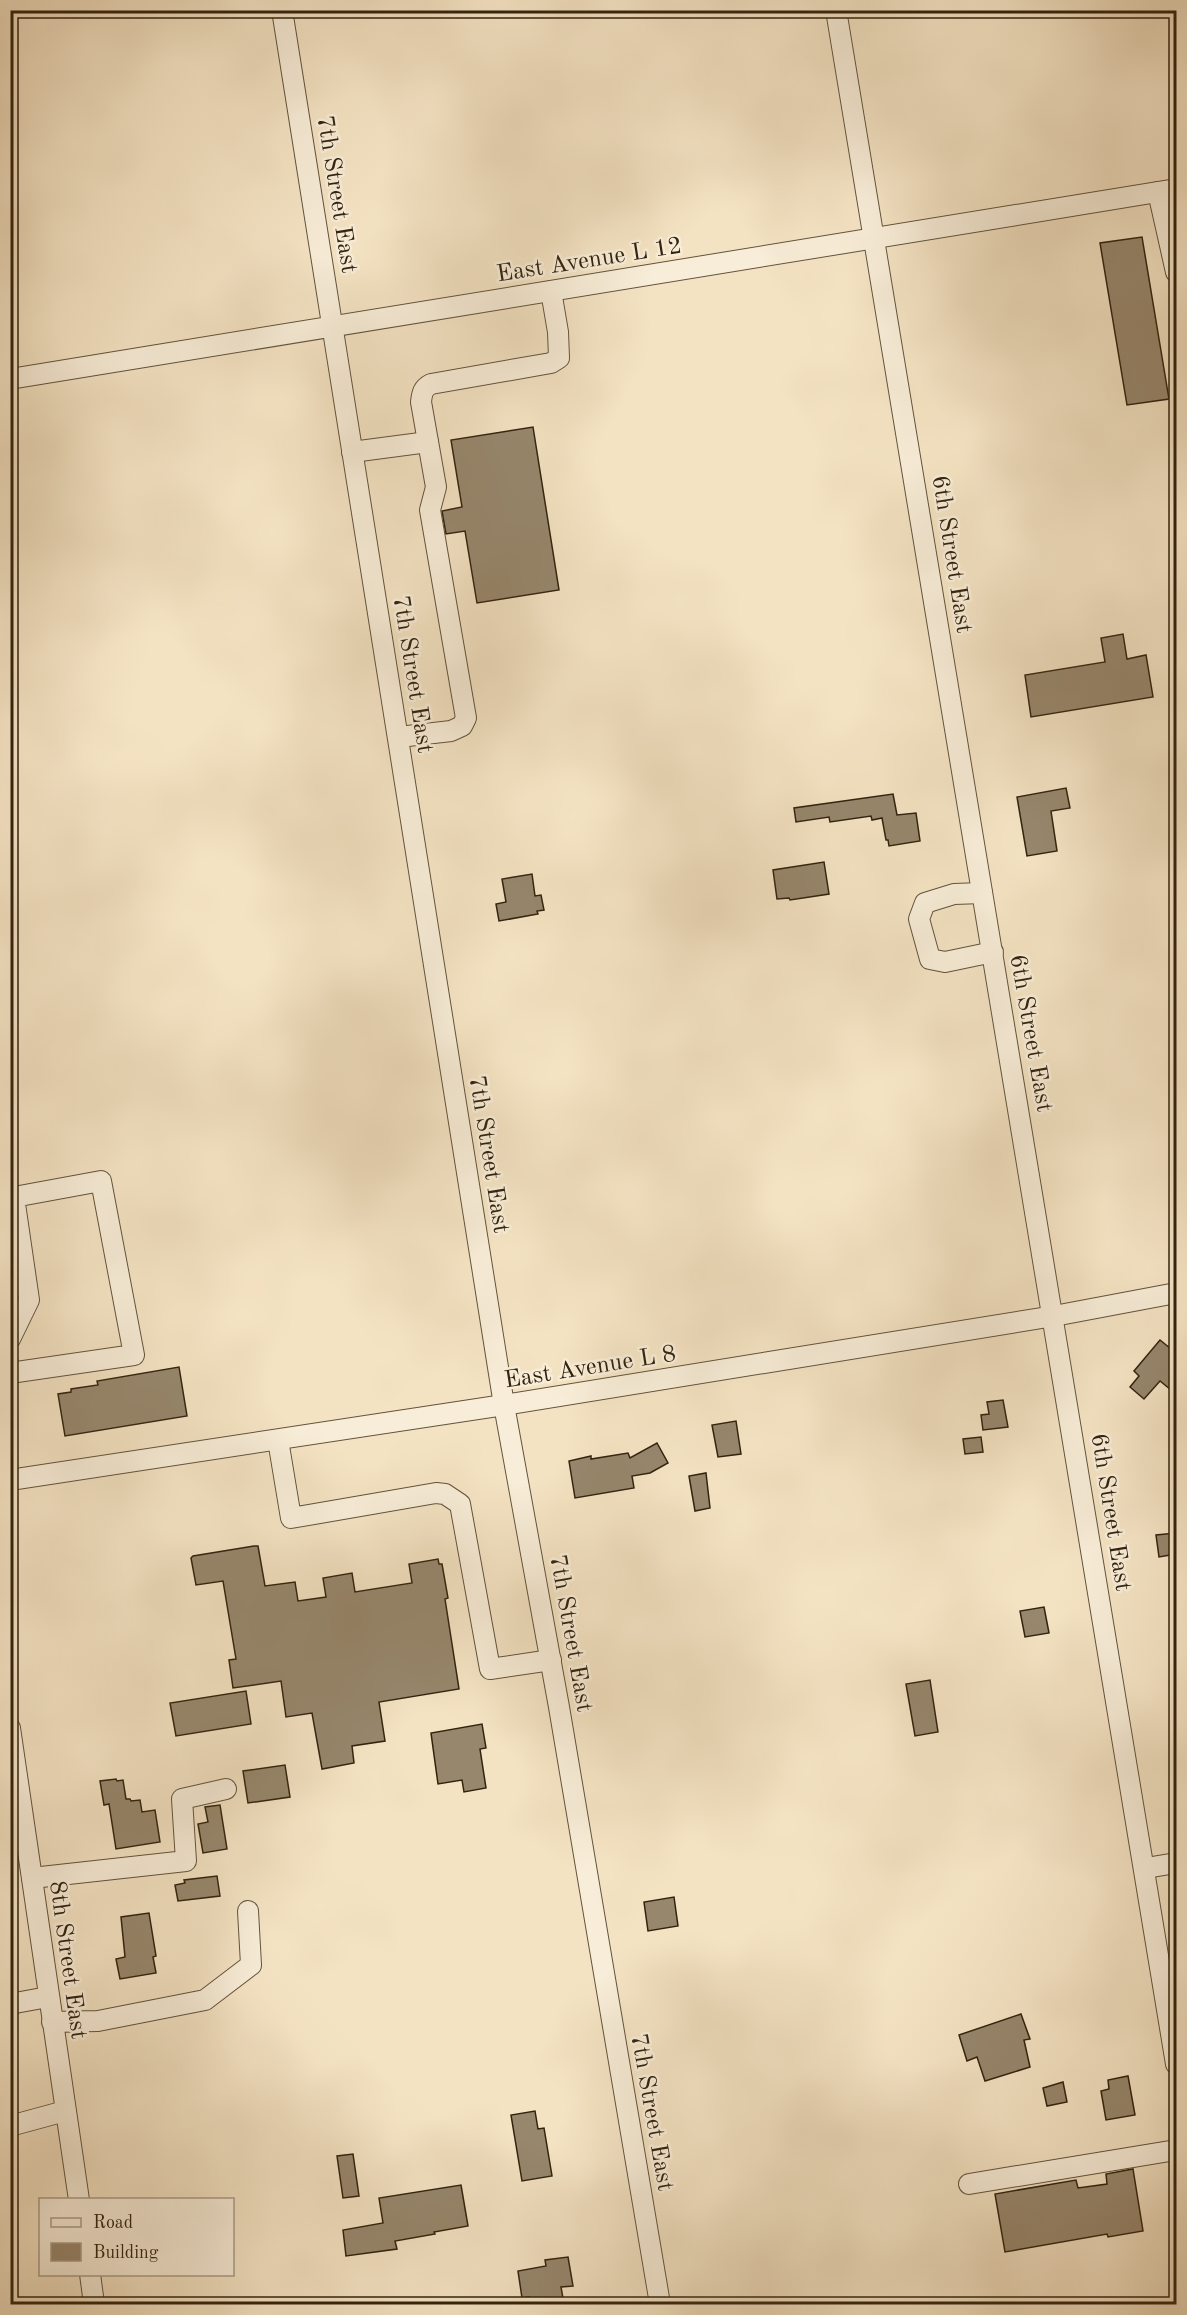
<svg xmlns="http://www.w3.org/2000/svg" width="1187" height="2315" viewBox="0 0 1187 2315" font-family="'Old Standard TT',serif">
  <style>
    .building { fill: #97876d; stroke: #32230f; stroke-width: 1.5 }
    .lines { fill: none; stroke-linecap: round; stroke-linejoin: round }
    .minor-casing { stroke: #62533c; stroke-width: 22 }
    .minor { stroke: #f8edd8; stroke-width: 20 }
    .labels { text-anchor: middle; stroke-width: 5; stroke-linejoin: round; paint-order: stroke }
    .street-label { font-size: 24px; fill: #32230f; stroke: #f8edd8 }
  </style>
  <rect width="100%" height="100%" fill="#f4e3c3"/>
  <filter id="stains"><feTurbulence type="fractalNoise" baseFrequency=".00333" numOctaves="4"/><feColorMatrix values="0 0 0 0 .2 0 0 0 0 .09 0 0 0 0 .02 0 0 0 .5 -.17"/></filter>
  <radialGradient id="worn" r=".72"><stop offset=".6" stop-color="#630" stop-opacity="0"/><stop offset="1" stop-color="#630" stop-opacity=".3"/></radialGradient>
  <g class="building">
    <path d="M 1142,237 L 1169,399 L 1127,405 L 1100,243 Z"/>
    <path d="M 533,427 L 559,590 L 477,603 L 465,531 L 446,534 L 442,511 L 462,507 L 451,440 Z"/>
    <path d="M 1123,634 L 1127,659 L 1146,655 L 1153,697 L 1031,717 L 1025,675 L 1105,662 L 1101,638 Z"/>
    <path d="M 1066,788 L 1070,808 L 1051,811 L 1057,851 L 1027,856 L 1017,797 Z"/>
    <path d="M 893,794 L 897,815 L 916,813 L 920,841 L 889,846 L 888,840 L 886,840 L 882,818 L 872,820 L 871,816 L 830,822 L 829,817 L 796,822 L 794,808 Z"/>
    <path d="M 824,862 L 829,894 L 790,900 L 789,898 L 777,899 L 773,870 Z"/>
    <path d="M 532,874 L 535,896 L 541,895 L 544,910 L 537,911 L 538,914 L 499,921 L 496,904 L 506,902 L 502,879 Z"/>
    <path d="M 1160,1340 L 1176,1353 L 1176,1394 L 1160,1381 L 1144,1399 L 1130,1387 L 1139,1376 L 1134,1371 Z"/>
    <path d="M 179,1367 L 187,1416 L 65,1436 L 58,1394 L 71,1392 L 71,1389 L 98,1385 L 97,1381 Z"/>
    <path d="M 1003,1400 L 1008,1427 L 983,1430 L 981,1415 L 989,1414 L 987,1402 Z"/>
    <path d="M 736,1421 L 741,1454 L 718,1457 L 712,1425 Z"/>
    <path d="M 981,1437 L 983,1452 L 965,1454 L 963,1439 Z"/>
    <path d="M 657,1443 L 668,1463 L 650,1473 L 632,1476 L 634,1488 L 575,1498 L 569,1461 L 591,1456 L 591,1459 L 628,1453 L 630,1458 Z"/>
    <path d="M 706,1473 L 710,1508 L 695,1511 L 689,1476 Z"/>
    <path d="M 1176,1533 L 1176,1554 L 1159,1557 L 1156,1535 Z"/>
    <path d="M 254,1546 L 258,1546 L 265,1586 L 295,1582 L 298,1601 L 326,1597 L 323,1578 L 352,1573 L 355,1592 L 412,1583 L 409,1564 L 438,1559 L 439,1564 L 442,1564 L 448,1598 L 445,1599 L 459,1689 L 379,1702 L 385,1741 L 352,1746 L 354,1763 L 322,1769 L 312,1713 L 286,1717 L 281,1681 L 233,1688 L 229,1660 L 236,1659 L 223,1581 L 196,1585 L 191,1558 L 193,1556 Z"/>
    <path d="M 1044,1607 L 1049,1633 L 1025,1637 L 1020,1611 Z"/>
    <path d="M 930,1680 L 938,1732 L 915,1736 L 906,1684 Z"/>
    <path d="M 246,1691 L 251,1724 L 176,1736 L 170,1703 Z"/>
    <path d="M 482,1724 L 486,1748 L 480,1749 L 486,1788 L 464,1792 L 462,1780 L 438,1784 L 431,1733 Z"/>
    <path d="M 285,1765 L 290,1797 L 248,1803 L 243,1771 Z"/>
    <path d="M 116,1779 L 117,1781 L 123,1780 L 126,1799 L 130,1799 L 131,1801 L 140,1800 L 142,1812 L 155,1810 L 160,1842 L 116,1849 L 109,1804 L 104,1805 L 100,1781 Z"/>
    <path d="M 220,1805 L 227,1849 L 203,1853 L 198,1824 L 208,1822 L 205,1807 Z"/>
    <path d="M 217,1876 L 220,1896 L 178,1901 L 175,1885 L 185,1883 L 184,1880 Z"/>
    <path d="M 674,1897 L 678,1926 L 648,1931 L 644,1902 Z"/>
    <path d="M 149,1913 L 156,1956 L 153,1957 L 156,1973 L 120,1979 L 116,1959 L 125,1957 L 121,1917 Z"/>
    <path d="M 1021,2014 L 1030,2039 L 1024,2040 L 1030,2067 L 985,2081 L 977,2057 L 967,2061 L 959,2035 Z"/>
    <path d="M 1128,2076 L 1135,2115 L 1106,2120 L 1101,2091 L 1109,2089 L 1108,2080 Z"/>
    <path d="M 1063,2082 L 1067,2102 L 1047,2106 L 1043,2088 Z"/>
    <path d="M 535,2111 L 538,2129 L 544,2128 L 552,2176 L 522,2181 L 511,2115 Z"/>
    <path d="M 353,2154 L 359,2196 L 343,2198 L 337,2156 Z"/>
    <path d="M 1133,2169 L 1143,2231 L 1108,2237 L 1107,2234 L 1005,2252 L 995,2194 L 1076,2180 L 1078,2188 L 1107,2184 L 1106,2174 Z"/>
    <path d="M 461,2185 L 468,2226 L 434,2232 L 435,2234 L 395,2241 L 397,2249 L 346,2256 L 343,2230 L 383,2223 L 379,2198 Z"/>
    <path d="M 568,2257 L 573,2286 L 561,2287 L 564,2304 L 530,2304 L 529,2297 L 522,2298 L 518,2271 L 546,2266 L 545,2260 Z"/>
  </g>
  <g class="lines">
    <g class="minor-casing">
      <g id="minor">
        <path d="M 282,10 L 504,1405 L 559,1707 L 660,2304"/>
        <path d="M 836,10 L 1176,2064"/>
        <path d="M 1158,192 L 1176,272"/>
        <path d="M 10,379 L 1176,189"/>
        <path d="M 352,452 L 428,442"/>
        <path d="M 399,737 L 451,731 L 462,726 L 466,718 L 430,510 L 436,487 L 421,402 C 422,393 423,388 431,384 L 551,363 L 559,358 L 558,332 L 551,291"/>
        <path d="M 982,893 L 954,894 L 925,903 L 919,919 L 930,959 L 945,962 L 993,952"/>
        <path d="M 10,1339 L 29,1300 L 14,1197 L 101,1181 L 134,1355 L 10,1373"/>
        <path d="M 278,1440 L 291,1518 L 436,1493 L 445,1494 L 460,1504 L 490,1669 L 551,1660"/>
        <path d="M 10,1480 L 504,1405 L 1054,1316 L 1176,1293"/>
        <path d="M 10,1728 L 79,2200"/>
        <path d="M 1146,1868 L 1176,1863"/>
        <path d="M 32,1878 L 186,1861 L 182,1799 L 226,1789"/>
        <path d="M 10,2007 L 15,2003 L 48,1997"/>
        <path d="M 52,2022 L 98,2021 L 205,2000 L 251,1965 L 248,1911"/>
        <path d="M 10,2126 L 65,2111"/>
        <path d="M 969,2184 L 1176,2150"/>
        <path d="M 90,2274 L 94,2304"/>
      </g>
    </g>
    <use href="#minor" class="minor"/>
  </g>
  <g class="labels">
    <g class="street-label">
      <text transform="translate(338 194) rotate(81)" y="8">7th Street East</text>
      <text transform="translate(589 259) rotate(-9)" y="8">East Avenue L 12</text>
      <text transform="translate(953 554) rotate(81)" y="8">6th Street East</text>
      <text transform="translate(414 674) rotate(81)" y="8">7th Street East</text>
      <text transform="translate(1032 1033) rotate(80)" y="8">6th Street East</text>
      <text transform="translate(490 1154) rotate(81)" y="8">7th Street East</text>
      <text transform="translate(590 1366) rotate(-9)" y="8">East Avenue L 8</text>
      <text transform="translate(1112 1512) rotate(81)" y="8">6th Street East</text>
      <text transform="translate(572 1633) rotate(80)" y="8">7th Street East</text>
      <text transform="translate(69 1960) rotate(82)" y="8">8th Street East</text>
      <text transform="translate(653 2112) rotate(80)" y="8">7th Street East</text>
    </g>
  </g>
  <rect width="1187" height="2315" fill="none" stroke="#f4e3c3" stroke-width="36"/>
  <rect x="12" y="12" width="1163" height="2291" fill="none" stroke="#32230f" stroke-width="3"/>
  <rect x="18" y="18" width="1151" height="2279" fill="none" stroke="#32230f" stroke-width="1.5"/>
  <rect x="39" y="2198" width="195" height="78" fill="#f8edd8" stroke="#a99c88" stroke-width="1.5"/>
  <rect x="51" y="2218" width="30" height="9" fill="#f8edd8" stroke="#a99c88" stroke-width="1.5"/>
  <text x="93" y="2228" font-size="18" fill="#32230f">Road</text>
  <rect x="51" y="2243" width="30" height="18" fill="#97876d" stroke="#a99c88" stroke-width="1.5"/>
  <text x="93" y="2258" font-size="18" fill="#32230f">Building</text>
  <rect width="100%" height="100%" filter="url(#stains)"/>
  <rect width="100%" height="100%" fill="url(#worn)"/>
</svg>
